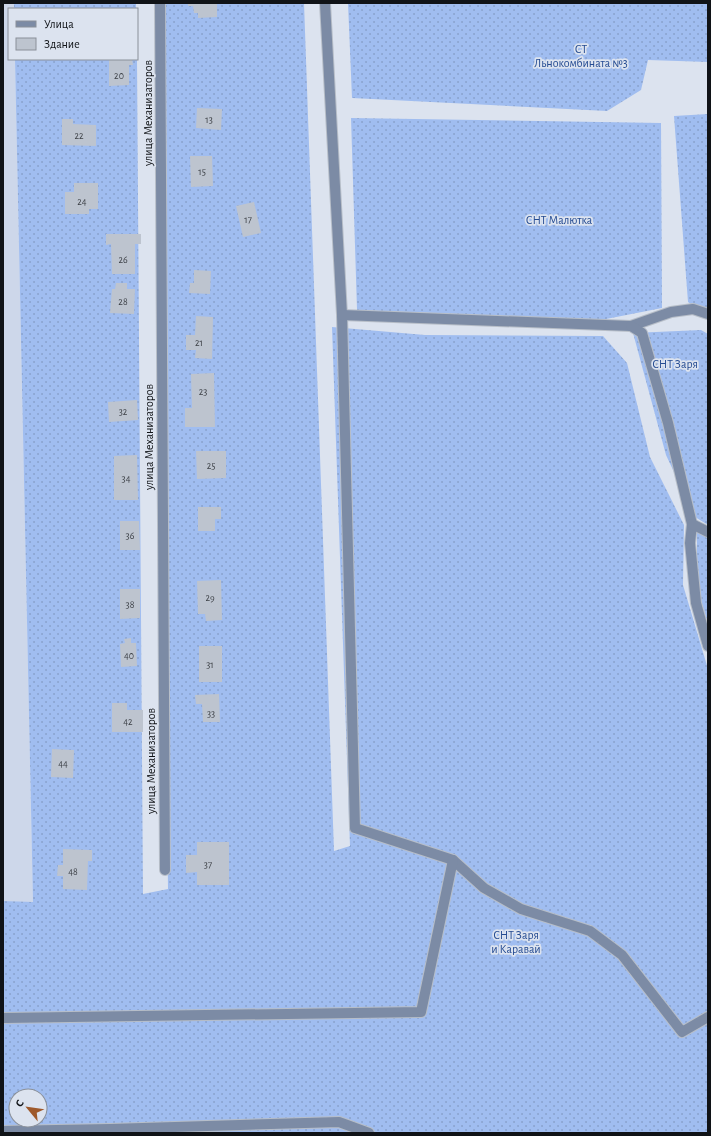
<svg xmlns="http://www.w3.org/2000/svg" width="711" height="1136" viewBox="0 0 711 1136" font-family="'Alegreya Sans',sans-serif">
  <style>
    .built { fill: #cdd7ea }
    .garden { fill: url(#garden-dots); fill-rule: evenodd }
    .building { fill: #bdc4cf }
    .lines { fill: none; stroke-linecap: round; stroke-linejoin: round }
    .lane-casing { stroke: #b7bec8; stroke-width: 12 }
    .street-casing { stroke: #b7bec8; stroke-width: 12 }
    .lane { stroke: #7c8ba5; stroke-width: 10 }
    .street { stroke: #7c8ba5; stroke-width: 10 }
    .labels { text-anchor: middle; stroke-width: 3.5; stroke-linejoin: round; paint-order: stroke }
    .number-label { font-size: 10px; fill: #3b3f45 }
    .park-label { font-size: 12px; fill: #244b92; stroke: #dce3ef }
    .street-label { font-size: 12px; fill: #101317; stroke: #dce3ef }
  </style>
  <defs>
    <pattern id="garden-dots" width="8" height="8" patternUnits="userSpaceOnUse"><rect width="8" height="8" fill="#a0bdf0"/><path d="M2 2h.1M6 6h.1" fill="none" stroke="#89a2cd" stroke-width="1.8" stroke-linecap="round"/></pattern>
  </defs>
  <rect width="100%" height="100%" fill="#dce3ef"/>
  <path class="built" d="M 3,3 L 14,3 L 14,9 L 9,9 L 9,59 L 15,59 L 33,903 L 3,901 Z"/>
  <g class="garden">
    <rect x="14" y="3" width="122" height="6"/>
    <path d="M 158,3 L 304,3 L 334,851 L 350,846 L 332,327 L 425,335 L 603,336 L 627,363 L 650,457 L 684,525 L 683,585 L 708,669 L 708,1133 L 3,1133 L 3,901 L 33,902 L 15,59 L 137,59 L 143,894 L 168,889 ZM 16,1096 L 40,1096 L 40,1120 L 16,1120 Z"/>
    <path d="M 348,3 L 708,3 L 708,62 L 648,60 L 641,90 L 607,111 L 352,98 Z"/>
    <path d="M 708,114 L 708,317 L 688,302 L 674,116 Z"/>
    <path d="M 351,118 L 661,123 L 662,308 L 601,320 L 357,310 Z"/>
    <path d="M 701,330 L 708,334 L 708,525 L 695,517 L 666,455 L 633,333 Z"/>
    <path d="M 697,532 L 708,538 L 708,623 L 697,589 Z"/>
  </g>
  <g class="building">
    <path d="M 188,3 L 217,3 L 217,17 L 198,18 L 198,13 L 194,13 L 193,6 L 188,6 Z"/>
    <path d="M 109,59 L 132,59 L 133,65 L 129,65 L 129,85 L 109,86 Z"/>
    <path d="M 197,108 L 222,109 L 221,130 L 196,128 Z"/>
    <path d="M 62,119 L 73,119 L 73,124 L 96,125 L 96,146 L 62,145 Z"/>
    <path d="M 190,156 L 212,156 L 213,186 L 191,187 Z"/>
    <path d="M 74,183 L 98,183 L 98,209 L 89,209 L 89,214 L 65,214 L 65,192 L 74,192 Z"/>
    <path d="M 254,202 L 261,233 L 243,237 L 236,206 Z"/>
    <path d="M 106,234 L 141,234 L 141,244 L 135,244 L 135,274 L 112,274 L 111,244 L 106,245 Z"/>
    <path d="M 194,270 L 211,271 L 210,294 L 189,293 L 190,283 L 194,283 Z"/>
    <path d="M 116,283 L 127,283 L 127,289 L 135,289 L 134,314 L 110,313 L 112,289 L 115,289 Z"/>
    <path d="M 196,316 L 213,317 L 212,359 L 195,358 L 196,350 L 186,350 L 186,335 L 195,335 Z"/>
    <path d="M 214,373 L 215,427 L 185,427 L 185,408 L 192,408 L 191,374 Z"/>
    <path d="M 137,400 L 138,420 L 109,422 L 108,402 Z"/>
    <path d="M 196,451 L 226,451 L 226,478 L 197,479 Z"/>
    <path d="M 137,455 L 138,500 L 114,500 L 114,456 Z"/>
    <path d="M 198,507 L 221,507 L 221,519 L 215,519 L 215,531 L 198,531 Z"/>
    <path d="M 120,521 L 139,521 L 140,550 L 120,550 Z"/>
    <path d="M 221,580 L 222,620 L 206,621 L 205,614 L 198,614 L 197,581 Z"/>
    <path d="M 120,589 L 140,589 L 140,618 L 120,619 Z"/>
    <path d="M 131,638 L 131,643 L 136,643 L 137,666 L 121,667 L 120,644 L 125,643 L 124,639 Z"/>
    <rect x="199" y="646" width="23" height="36"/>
    <path d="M 219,694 L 220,722 L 203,722 L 202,704 L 196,704 L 195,695 Z"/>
    <path d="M 112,703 L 127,703 L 127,710 L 143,710 L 143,732 L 112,732 Z"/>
    <path d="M 52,749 L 74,750 L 73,778 L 51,777 Z"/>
    <path d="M 197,842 L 229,842 L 229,885 L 197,885 L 197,872 L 186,873 L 186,855 L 197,855 Z"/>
    <path d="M 63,849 L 92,850 L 92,861 L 88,861 L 87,890 L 63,889 L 63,876 L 57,876 L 58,865 L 63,865 Z"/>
  </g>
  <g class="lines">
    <g class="lane-casing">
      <g id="lane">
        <path d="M 325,3 L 342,315 L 355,828 L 453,860 L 484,888 L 521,909 L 590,931 L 622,955 L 682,1032 L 708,1017"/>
        <path d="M 342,315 L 631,326 L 671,312 L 693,309 L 708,314"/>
        <path d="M 631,326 L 642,333 L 668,423 L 692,524 L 690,543 L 696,603 L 708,646"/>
        <path d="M 692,524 L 708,532"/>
        <path d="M 3,1018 L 421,1012 L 453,860"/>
        <path d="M 3,1131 L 110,1129 L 339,1122 L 369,1133"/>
      </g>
    </g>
    <g class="street-casing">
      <path id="street" d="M 160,3 L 165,870"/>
    </g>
    <use href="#lane" class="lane"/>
    <use href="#street" class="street"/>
  </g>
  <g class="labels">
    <g class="number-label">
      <text x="119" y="79">20</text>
      <text x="209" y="123">13</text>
      <text x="79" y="139">22</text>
      <text x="202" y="175">15</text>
      <text x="82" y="205">24</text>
      <text x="248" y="223">17</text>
      <text x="123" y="263">26</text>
      <text x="123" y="305">28</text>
      <text x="199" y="346">21</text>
      <text x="203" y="395">23</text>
      <text x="123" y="415">32</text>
      <text x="211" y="469">25</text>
      <text x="126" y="482">34</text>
      <text x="130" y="539">36</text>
      <text x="210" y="601">29</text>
      <text x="130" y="608">38</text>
      <text x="129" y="659">40</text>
      <text x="210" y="668">31</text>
      <text x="211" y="717">33</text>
      <text x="128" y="725">42</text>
      <text x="63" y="767">44</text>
      <text x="208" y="868">37</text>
      <text x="73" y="875">48</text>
    </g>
    <g class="park-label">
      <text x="581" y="53">СТ<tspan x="581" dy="14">Льнокомбината №3</tspan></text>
      <text x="559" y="224">СНТ Малютка</text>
      <text x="675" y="368">СНТ Заря</text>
      <text x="516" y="939">СНТ Заря<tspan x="516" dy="14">и Каравай</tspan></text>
    </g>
    <g class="street-label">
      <text transform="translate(148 113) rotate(-90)" y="4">улица Механизаторов</text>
      <text transform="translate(149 437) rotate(-90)" y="4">улица Механизаторов</text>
      <text transform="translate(151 761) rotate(-90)" y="4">улица Механизаторов</text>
    </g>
  </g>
  <rect width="711" height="1136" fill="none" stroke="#101317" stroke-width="8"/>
  <rect x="8" y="8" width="130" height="52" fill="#dce3ef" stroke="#8a9099"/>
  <rect x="16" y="21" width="20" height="6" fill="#7c8ba5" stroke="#8a9099"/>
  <text x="44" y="28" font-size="12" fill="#101317">Улица</text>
  <rect x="16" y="38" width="20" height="12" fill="#bdc4cf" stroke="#8a9099"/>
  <text x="44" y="48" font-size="12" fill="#101317">Здание</text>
  <g transform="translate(28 1108) rotate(299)"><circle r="19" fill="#dce3ef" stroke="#8a9099"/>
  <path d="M0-3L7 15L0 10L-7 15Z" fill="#9e592c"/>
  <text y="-6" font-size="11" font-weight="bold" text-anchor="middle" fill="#101317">С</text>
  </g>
</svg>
